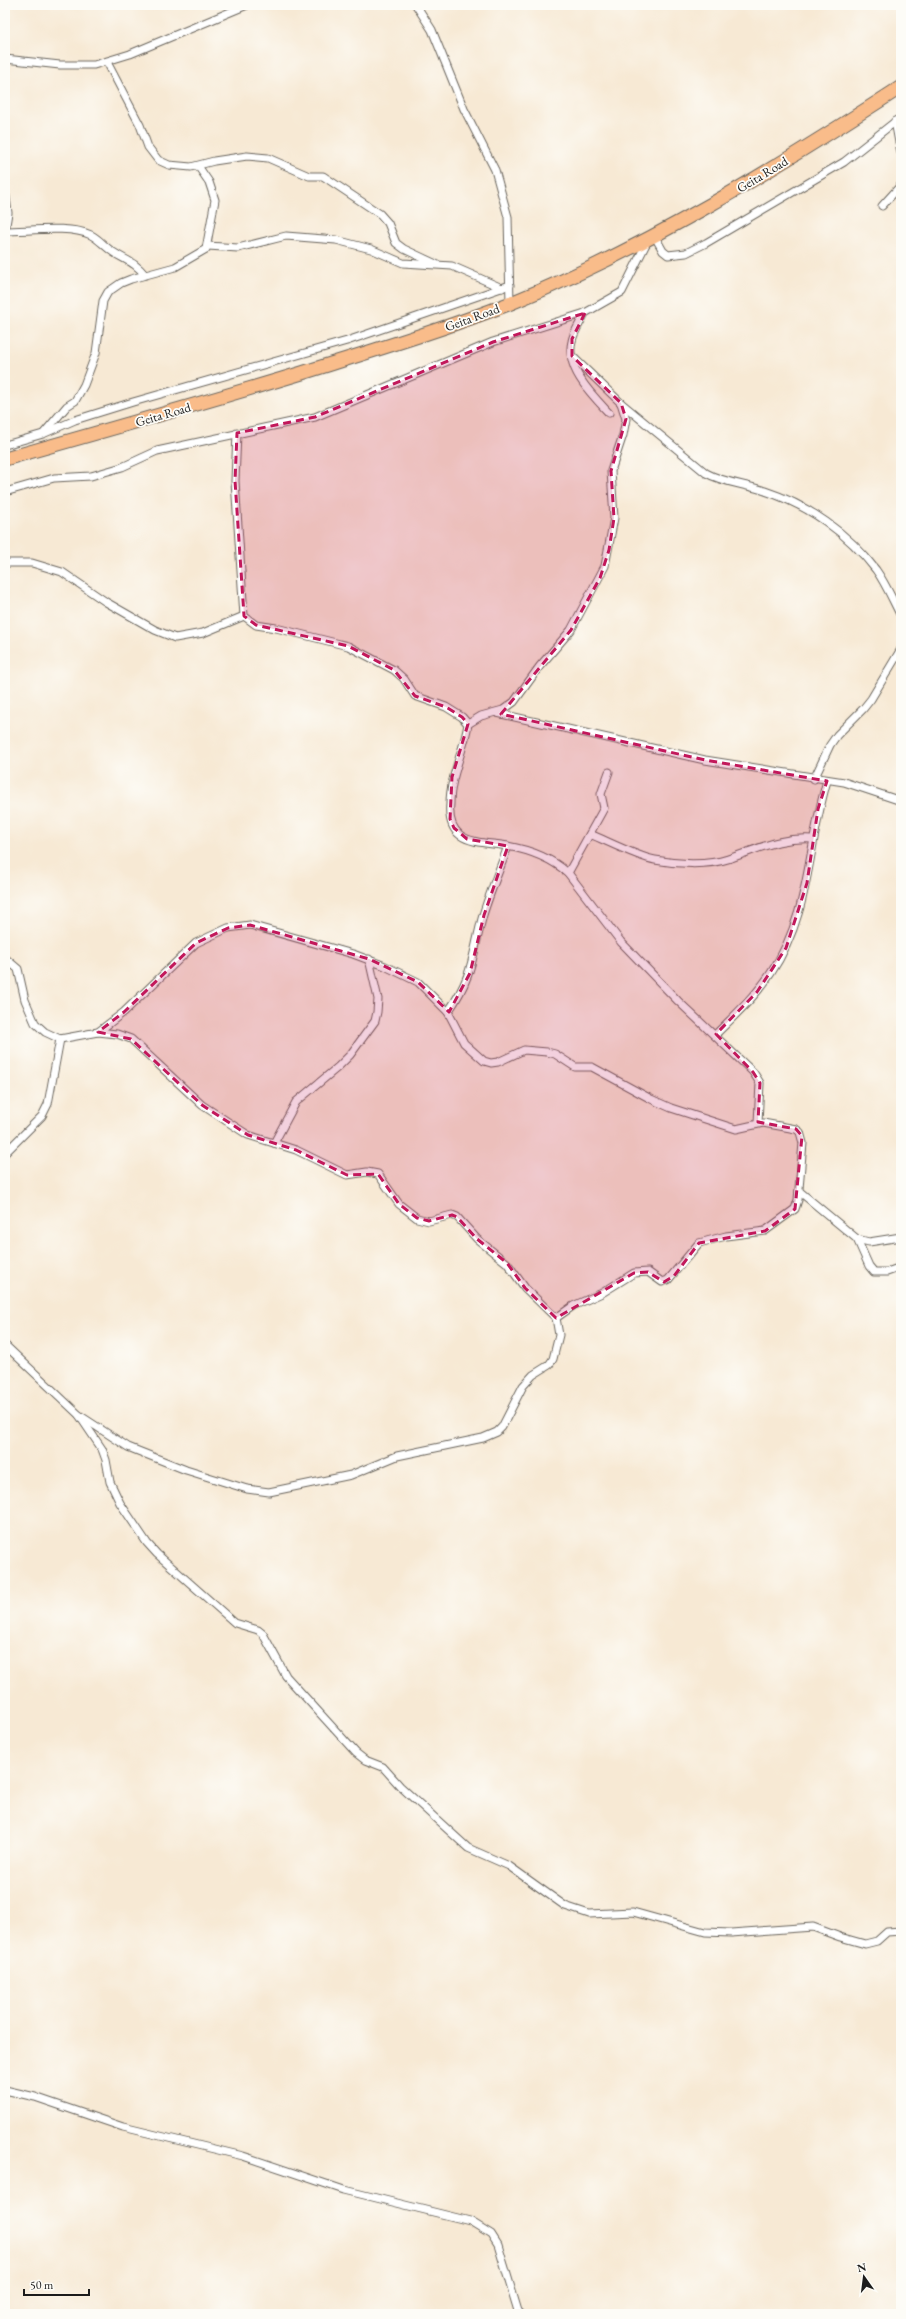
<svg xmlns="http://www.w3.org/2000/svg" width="906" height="2319" viewBox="0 0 906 2319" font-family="'EB Garamond',serif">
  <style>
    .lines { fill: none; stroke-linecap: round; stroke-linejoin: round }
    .street-casing { stroke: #69645c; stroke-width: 9 }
    .highway-casing { stroke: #69645c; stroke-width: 15 }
    .street { stroke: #fff; stroke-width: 7 }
    .highway { stroke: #f9bc8a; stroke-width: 13 }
    .marked { fill: #c2185b; fill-opacity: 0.2; stroke: #c2185b; stroke-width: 3; stroke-dasharray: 8 5; stroke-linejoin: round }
    .labels { text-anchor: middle; stroke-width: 3.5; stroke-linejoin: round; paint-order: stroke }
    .street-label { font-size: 13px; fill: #1c1c1c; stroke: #fdfcf7 }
  </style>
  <rect width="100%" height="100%" fill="#fdfcf7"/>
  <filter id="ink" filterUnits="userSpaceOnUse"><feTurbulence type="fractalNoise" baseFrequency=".025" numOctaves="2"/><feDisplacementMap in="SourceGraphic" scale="8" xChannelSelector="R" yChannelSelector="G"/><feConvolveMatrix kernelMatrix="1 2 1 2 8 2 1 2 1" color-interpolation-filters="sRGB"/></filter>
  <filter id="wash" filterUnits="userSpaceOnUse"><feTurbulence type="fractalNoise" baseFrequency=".012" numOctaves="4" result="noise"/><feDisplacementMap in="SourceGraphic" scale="16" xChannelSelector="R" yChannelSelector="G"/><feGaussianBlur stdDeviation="0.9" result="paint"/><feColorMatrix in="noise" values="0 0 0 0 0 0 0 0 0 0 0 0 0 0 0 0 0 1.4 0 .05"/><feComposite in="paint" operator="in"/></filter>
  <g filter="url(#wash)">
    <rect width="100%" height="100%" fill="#f7e9d4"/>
  </g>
  <g filter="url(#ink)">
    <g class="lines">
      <g class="street-casing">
        <g id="street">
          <path d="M 416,5 L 432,30 L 464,109 L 495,170 L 508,217 L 510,303"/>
          <path d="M 5,59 L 60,65 L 94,65 L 130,54 L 247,5"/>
          <path d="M 107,62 L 140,125 L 148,147 L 158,160 L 169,165 L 191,167 L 214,161 L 247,156 L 268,158 L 309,176 L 323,176 L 380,214 L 388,223 L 396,243 L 404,249 L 436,264"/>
          <path d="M 895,121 L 901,153"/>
          <path d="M 5,190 L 8,213 L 5,231 C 30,231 69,225 91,235 C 99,239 105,247 113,252 C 126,261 134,261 145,275"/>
          <path d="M 882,206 L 901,185"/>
          <path d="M 654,235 L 663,251 L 668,255 L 686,253 L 706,243 L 844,162 L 901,117"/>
          <path d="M 208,246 L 238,248 L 286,236 L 336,240 L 371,249 L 403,263 L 452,266 L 502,288"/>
          <path d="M 585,313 C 581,322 574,331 572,341 C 565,369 592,395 609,413"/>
          <path d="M 621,403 L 706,473 C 724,483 745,484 765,491 C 808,505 848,533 876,570 C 886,584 893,601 901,616"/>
          <path d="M 44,433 L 67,406 L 75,401 L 84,385 L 96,353 L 103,301 L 108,292 L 121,283 L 131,279 L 175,267 L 206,249 L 215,200 L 209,182 L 198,166"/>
          <path d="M 237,433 L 235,481 L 244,616 L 256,625 L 276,628 L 348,646 L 394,670 L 404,679 L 415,696 L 446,707 L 462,717 L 468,724 C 464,751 450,776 450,804 C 449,815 451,828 460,835 C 472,844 493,843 507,846 C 530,850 551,858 568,873 L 621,942 L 678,1001 L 753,1072 L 760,1083 L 758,1123"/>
          <path d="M 5,445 L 43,434 L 75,420 L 133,402 L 347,341 L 510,285"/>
          <path d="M 5,492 L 54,478 L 91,476 L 122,467 L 157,451 L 315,417 L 493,342 L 585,313 L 622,292 L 648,240"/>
          <path d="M 5,563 L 32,563 L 62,572 L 106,602 L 155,630 L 175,638 L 203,633 L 244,616"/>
          <path d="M 497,713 L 705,760 L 844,782 L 901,801"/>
          <path d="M 468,724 L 481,716 L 503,710 L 514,702 L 540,666 L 571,630 L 605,566 L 614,518 L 611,471 L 623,435 L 626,419 L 621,403 L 572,356"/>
          <path d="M 814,779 L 830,745 L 837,735 L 863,709 L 871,699 L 901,649"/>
          <path d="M 590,834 C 607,841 638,857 655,860 C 676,864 707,866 728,859 C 759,849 778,837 813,839"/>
          <path d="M 568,873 L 604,808 L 601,794 L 609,772"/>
          <path d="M 5,958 L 18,969 L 25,1000 L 35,1023 L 45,1032 L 60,1039 L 98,1032 L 124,1012 L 196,943 L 228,928 L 250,925 L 353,954 L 385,966 L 418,982 L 448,1012 L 464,1043 L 484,1061 L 491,1063 L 498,1062 L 524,1050 L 547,1052 L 555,1054 L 575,1067 L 592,1067 L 651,1099 L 671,1108 L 736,1129 L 763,1123 L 796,1129 L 800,1132 L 803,1143 L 798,1200 L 795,1209 L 765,1231 L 726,1236 L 699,1243 L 668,1280 L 662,1282 L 648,1272 L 634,1273 L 602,1293 L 573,1306 L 556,1318"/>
          <path d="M 448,1012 C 474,975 472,955 483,915 C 490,892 500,869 508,846"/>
          <path d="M 716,1034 C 735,1015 756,996 771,973 C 811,913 807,847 827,781"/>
          <path d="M 274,1143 L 296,1102 L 338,1067 L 350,1055 L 375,1021 L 377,1012 L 378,999 L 369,959"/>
          <path d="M 5,1153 L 42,1116 L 48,1104 L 60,1039"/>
          <path d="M 799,1191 L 857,1239 L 869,1242 L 901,1237"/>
          <path d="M 857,1239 L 869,1266 L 874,1272 L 887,1272 L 901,1267"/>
          <path d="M 5,1345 L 79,1415 L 128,1447 L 186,1470 L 247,1489 L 269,1492 L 351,1475 L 397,1456 L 483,1438 L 497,1432 L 502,1427 L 523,1386 L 533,1375 L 549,1365 L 553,1359 L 559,1335 L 556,1318 L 525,1288 L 507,1263 L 477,1239 L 457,1217 L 452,1215 L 429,1221 L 417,1218 L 399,1204 L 378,1174 L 367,1172 L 347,1175 L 296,1150 L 248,1135 L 202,1105 L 131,1039 L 117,1034 L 98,1032"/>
          <path d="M 79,1415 L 102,1449 L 106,1460 L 110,1482 L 120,1503 L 147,1543 L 157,1554 L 235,1623 L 258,1630 L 263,1634 L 286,1676 L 356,1753 L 365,1760 L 383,1767 L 400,1786 L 468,1848 L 509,1866 L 565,1906 L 589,1914 L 633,1912 L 705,1932 L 731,1933 L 813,1927 L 840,1937 L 865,1944 L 877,1941 L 887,1932 L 901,1931"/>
          <path d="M 5,2090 L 35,2097 L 123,2127 L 243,2156 L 344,2190 L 470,2221 L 491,2234 L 498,2245 L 518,2311 L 521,2314"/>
        </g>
      </g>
      <g class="highway-casing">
        <path id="highway" d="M 5,459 C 104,431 203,403 302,373 C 372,351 442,330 511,303 C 649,247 776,168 901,87"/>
      </g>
      <use href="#street" class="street"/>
      <use href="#highway" class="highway"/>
    </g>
  </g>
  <path class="marked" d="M 585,313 L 572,339 L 572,356 L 621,403 L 626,419 L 611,471 L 614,518 L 609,550 L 600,578 L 571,630 L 501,714 L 705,760 L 827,781 L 818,809 L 807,883 L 786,948 L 757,992 L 716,1034 L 753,1072 L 760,1083 L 758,1122 L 796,1129 L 802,1136 L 795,1209 L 765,1231 L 699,1243 L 674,1276 L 664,1282 L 648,1272 L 634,1273 L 556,1318 L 525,1288 L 507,1263 L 477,1239 L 457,1217 L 452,1215 L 429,1221 L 417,1218 L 399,1204 L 378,1174 L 347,1175 L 296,1150 L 248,1135 L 202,1105 L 131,1039 L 98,1032 L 124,1012 L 196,943 L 228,928 L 250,925 L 369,959 L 418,982 L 449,1012 L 470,973 L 484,915 L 508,846 L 467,839 L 454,828 L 450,819 L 452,777 L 468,724 L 462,717 L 446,707 L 415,696 L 394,670 L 348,646 L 256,625 L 244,616 L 235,481 L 237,433 L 315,417 L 493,342 Z"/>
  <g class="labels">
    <g class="street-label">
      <text transform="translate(762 174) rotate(-31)" y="5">Geita Road</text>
      <text transform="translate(472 317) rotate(-20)" y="5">Geita Road</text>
      <text transform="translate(163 414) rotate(-16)" y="5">Geita Road</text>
    </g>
  </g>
  <rect width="906" height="2319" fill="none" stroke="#fdfcf7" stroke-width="20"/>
  <g transform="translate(864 2277) rotate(346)" stroke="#fdfcf7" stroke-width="3" paint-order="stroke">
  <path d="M0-3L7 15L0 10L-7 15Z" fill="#1c1c1c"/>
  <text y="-6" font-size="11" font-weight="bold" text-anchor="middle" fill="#1c1c1c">N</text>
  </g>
  <path d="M24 2289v6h65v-6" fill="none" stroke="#1c1c1c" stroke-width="2"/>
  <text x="30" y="2289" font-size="12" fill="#1c1c1c" stroke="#fdfcf7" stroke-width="3" paint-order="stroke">50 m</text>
</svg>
